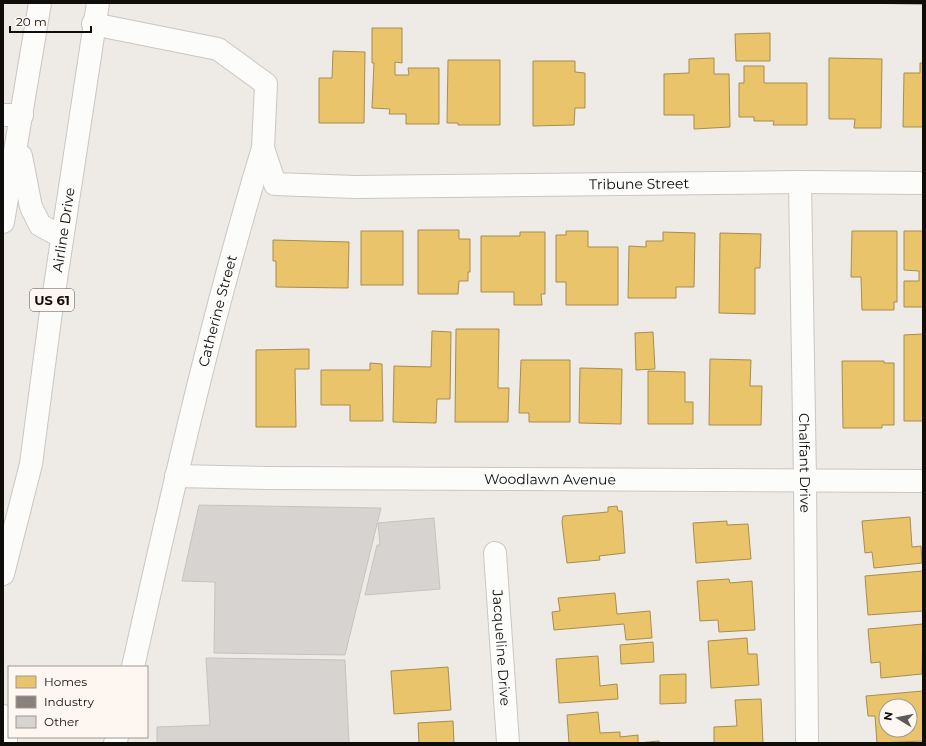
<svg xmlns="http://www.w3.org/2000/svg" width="926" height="746" viewBox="0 0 926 746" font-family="Montserrat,sans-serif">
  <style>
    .homes { fill: #e9c46a; stroke: #a88d4d; fill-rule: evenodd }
    .industry { fill: #8a817c; stroke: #655e5a }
    .building { fill: #d7d3d0; stroke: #c6c2c0 }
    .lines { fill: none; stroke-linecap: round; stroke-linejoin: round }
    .minor-casing { stroke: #cac6c4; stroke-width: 24 }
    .highway-casing { stroke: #cac6c4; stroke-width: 24 }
    .minor { stroke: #fcfcfb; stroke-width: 22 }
    .highway { stroke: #fcfcfb; stroke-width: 22 }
    .labels { text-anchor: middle; stroke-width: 4; stroke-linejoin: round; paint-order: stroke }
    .shield { fill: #fef7f1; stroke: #57534f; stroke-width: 1 }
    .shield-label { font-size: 13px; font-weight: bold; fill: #0f0d0a }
    .street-label { font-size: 14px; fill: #0f0d0a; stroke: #fef7f1 }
  </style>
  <rect width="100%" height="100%" fill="#eeeae6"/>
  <g class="homes">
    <path d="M 372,28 L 402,28 L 402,63 L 395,62 L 395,75 L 409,75 L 408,68 L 439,68 L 439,124 L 406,124 L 406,114 L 389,114 L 390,109 L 372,108 L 374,63 L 372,63 Z"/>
    <path d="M 770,33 L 770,61 L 736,61 L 735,34 Z"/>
    <path d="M 333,51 L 365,52 L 364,123 L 319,123 L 319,78 L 332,78 Z"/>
    <path d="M 714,58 L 714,74 L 729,74 L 730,127 L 694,129 L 694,115 L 664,115 L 664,74 L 689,73 L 689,59 Z"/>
    <path d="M 829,58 L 882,59 L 881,128 L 854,128 L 855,119 L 829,119 Z"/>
    <path d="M 448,60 L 500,60 L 500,125 L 458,125 L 458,123 L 447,123 Z"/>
    <path d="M 533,61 L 575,61 L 575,72 L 585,73 L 585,108 L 575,108 L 574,125 L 533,126 Z"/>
    <path d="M 920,63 L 923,63 L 923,127 L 903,127 L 904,73 L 920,73 Z"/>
    <path d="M 744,66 L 764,66 L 764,83 L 807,83 L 807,125 L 773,125 L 774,121 L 754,121 L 754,117 L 739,117 L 739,83 L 744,83 Z"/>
    <path d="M 418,230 L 459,230 L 459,239 L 470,239 L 470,272 L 468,272 L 468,281 L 459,281 L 458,294 L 418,294 Z"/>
    <rect x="361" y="231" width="42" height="54"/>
    <path d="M 566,231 L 588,231 L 588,247 L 618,247 L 618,305 L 566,305 L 566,282 L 556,282 L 556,235 L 566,235 Z"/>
    <path d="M 852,231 L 897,231 L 897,302 L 894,302 L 894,310 L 862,310 L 861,277 L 851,277 Z"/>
    <path d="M 904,231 L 923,231 L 923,307 L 904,307 L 904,281 L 919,281 L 919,271 L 904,270 Z"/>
    <path d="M 520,232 L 545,232 L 545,294 L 541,294 L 542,305 L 514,305 L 514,292 L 481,292 L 481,236 L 520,236 Z"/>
    <path d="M 663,232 L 695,233 L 694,287 L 676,287 L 676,298 L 628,298 L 629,246 L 646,247 L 646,241 L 663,241 Z"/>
    <path d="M 720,233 L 761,234 L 760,268 L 755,268 L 755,314 L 719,313 Z"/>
    <path d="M 273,240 L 349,242 L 348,288 L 276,287 L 276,261 L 273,261 Z"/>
    <path d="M 456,329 L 499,329 L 498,388 L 509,388 L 508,422 L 455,422 Z"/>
    <path d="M 432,331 L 451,332 L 450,399 L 437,399 L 436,423 L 393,422 L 394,366 L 431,367 Z"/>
    <path d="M 653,332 L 655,369 L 636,370 L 635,333 Z"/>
    <path d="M 923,334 L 923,421 L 904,421 L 904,335 Z"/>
    <path d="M 309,349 L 309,369 L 295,369 L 296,427 L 256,427 L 256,350 Z"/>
    <path d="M 710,359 L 751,360 L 750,386 L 762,386 L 761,425 L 709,425 Z"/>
    <path d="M 521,360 L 570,360 L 570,422 L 529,422 L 529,413 L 519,413 Z"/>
    <path d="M 842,361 L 884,361 L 884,363 L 894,363 L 894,425 L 882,425 L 882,428 L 843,428 Z"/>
    <path d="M 370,363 L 382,364 L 383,421 L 350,421 L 350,405 L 321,405 L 321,370 L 370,370 Z"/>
    <path d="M 580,368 L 622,369 L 621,424 L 579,423 Z"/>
    <path d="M 648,371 L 685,372 L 685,402 L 693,402 L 693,424 L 648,424 Z"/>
    <path d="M 617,506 L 618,511 L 622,511 L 625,553 L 599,556 L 600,560 L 567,563 L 562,522 L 563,516 L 608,512 L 608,507 Z"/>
    <path d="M 910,517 L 912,547 L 921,546 L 922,563 L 874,568 L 872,552 L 865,553 L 862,521 Z"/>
    <path d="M 727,521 L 727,525 L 748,524 L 751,559 L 696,563 L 693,523 Z"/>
    <path d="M 923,571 L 923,611 L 868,615 L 865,576 Z"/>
    <path d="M 729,579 L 730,583 L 752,581 L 755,630 L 719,632 L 718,620 L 700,621 L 697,581 Z"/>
    <path d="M 615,593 L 617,614 L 650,611 L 652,638 L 626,640 L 624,624 L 554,630 L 552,612 L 560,611 L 558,598 Z"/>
    <path d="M 923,624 L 922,674 L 881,678 L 880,662 L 871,663 L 868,629 Z"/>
    <path d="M 747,638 L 748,654 L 757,654 L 759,685 L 711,688 L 708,641 Z"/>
    <path d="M 653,642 L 654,662 L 621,664 L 620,645 Z"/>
    <path d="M 598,656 L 600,686 L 617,684 L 618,699 L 559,703 L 556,659 Z"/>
    <path d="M 448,667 L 451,710 L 394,714 L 391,671 Z"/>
    <path d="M 686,674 L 686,703 L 660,704 L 660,675 Z"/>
    <path d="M 923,691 L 923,741 L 877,743 L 875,716 L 868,716 L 866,696 ZM 886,706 L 910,706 L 910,730 L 886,730 Z"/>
    <path d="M 761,699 L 763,743 L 714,743 L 714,727 L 737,726 L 735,700 Z"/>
    <path d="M 598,712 L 600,733 L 620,732 L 620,737 L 638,735 L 638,743 L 659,741 L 660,743 L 569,743 L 567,715 Z"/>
    <path d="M 453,721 L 454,743 L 419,743 L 418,723 Z"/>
  </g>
  <path class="industry" d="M 844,3 L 923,3 L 923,4 Z"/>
  <g class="building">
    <path d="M 199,505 L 381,508 L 345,655 L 214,653 L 215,582 L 182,581 Z"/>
    <path d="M 434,518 L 440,589 L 365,595 L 377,545 L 380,545 L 378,523 Z"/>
    <path d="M 206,658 L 345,660 L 349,743 L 157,743 L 157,727 L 210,725 Z"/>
  </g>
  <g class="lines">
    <g class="minor-casing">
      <g id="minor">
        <path id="s1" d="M 93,24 L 218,49 L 266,84 L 263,148 L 275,184 L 355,187 L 800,182 L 923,183"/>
        <path d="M 3,115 L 22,115"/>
        <path id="s2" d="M 800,182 L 805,479 L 807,743"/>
        <path id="s3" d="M 176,476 L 266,478 L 923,481"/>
        <path id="s4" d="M 495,553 L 508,743"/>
        <path id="s5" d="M 133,667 C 172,493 211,319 263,148"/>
        <path d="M 115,743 L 117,737"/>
      </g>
    </g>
    <g class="highway-casing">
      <g id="highway">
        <path d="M 21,156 L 31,207 L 40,225 L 62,237"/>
        <path d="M 3,222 L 40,3"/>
        <path id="s6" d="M 3,574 L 31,464 L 50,319 L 98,3"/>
        <path d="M 3,716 L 6,724 L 6,743"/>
      </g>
    </g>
    <use href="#minor" class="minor"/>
    <use href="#highway" class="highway"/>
  </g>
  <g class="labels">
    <rect class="shield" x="30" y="289" width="44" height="22" rx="3"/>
    <g class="shield-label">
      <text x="52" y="305">US 61</text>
    </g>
    <g class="street-label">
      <text dy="5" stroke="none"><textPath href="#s1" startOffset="653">Tribune Street</textPath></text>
      <text dy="5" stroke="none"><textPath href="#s6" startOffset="350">Airline Drive</textPath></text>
      <text dy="5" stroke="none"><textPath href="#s5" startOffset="366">Catherine Street</textPath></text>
      <text dy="5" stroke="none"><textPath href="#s2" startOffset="281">Chalfant Drive</textPath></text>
      <text dy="5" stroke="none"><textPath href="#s3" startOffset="374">Woodlawn Avenue</textPath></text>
      <text dy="5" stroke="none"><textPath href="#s4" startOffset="95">Jacqueline Drive</textPath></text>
    </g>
  </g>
  <rect width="926" height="746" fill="none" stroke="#0f0d0a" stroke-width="8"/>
  <rect x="8" y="666" width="140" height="72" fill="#fef7f1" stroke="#9e9995"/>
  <rect x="16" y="676" width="20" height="12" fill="#e9c46a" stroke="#9e9995"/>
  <text x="44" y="686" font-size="12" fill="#0f0d0a">Homes</text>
  <rect x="16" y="696" width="20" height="12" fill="#8a817c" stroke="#9e9995"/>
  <text x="44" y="706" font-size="12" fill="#0f0d0a">Industry</text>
  <rect x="16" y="716" width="20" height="12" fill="#d7d3d0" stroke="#9e9995"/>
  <text x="44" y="726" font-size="12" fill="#0f0d0a">Other</text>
  <g transform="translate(898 718) rotate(280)"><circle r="19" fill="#fef7f1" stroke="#9e9995"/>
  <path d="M0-3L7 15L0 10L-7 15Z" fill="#5d5a57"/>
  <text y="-6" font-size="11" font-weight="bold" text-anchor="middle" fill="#0f0d0a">N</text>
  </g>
  <path d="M10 26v6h81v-6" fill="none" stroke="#0f0d0a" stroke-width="2"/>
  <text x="16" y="26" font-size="12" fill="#0f0d0a" stroke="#fef7f1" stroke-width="3" paint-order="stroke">20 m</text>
</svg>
